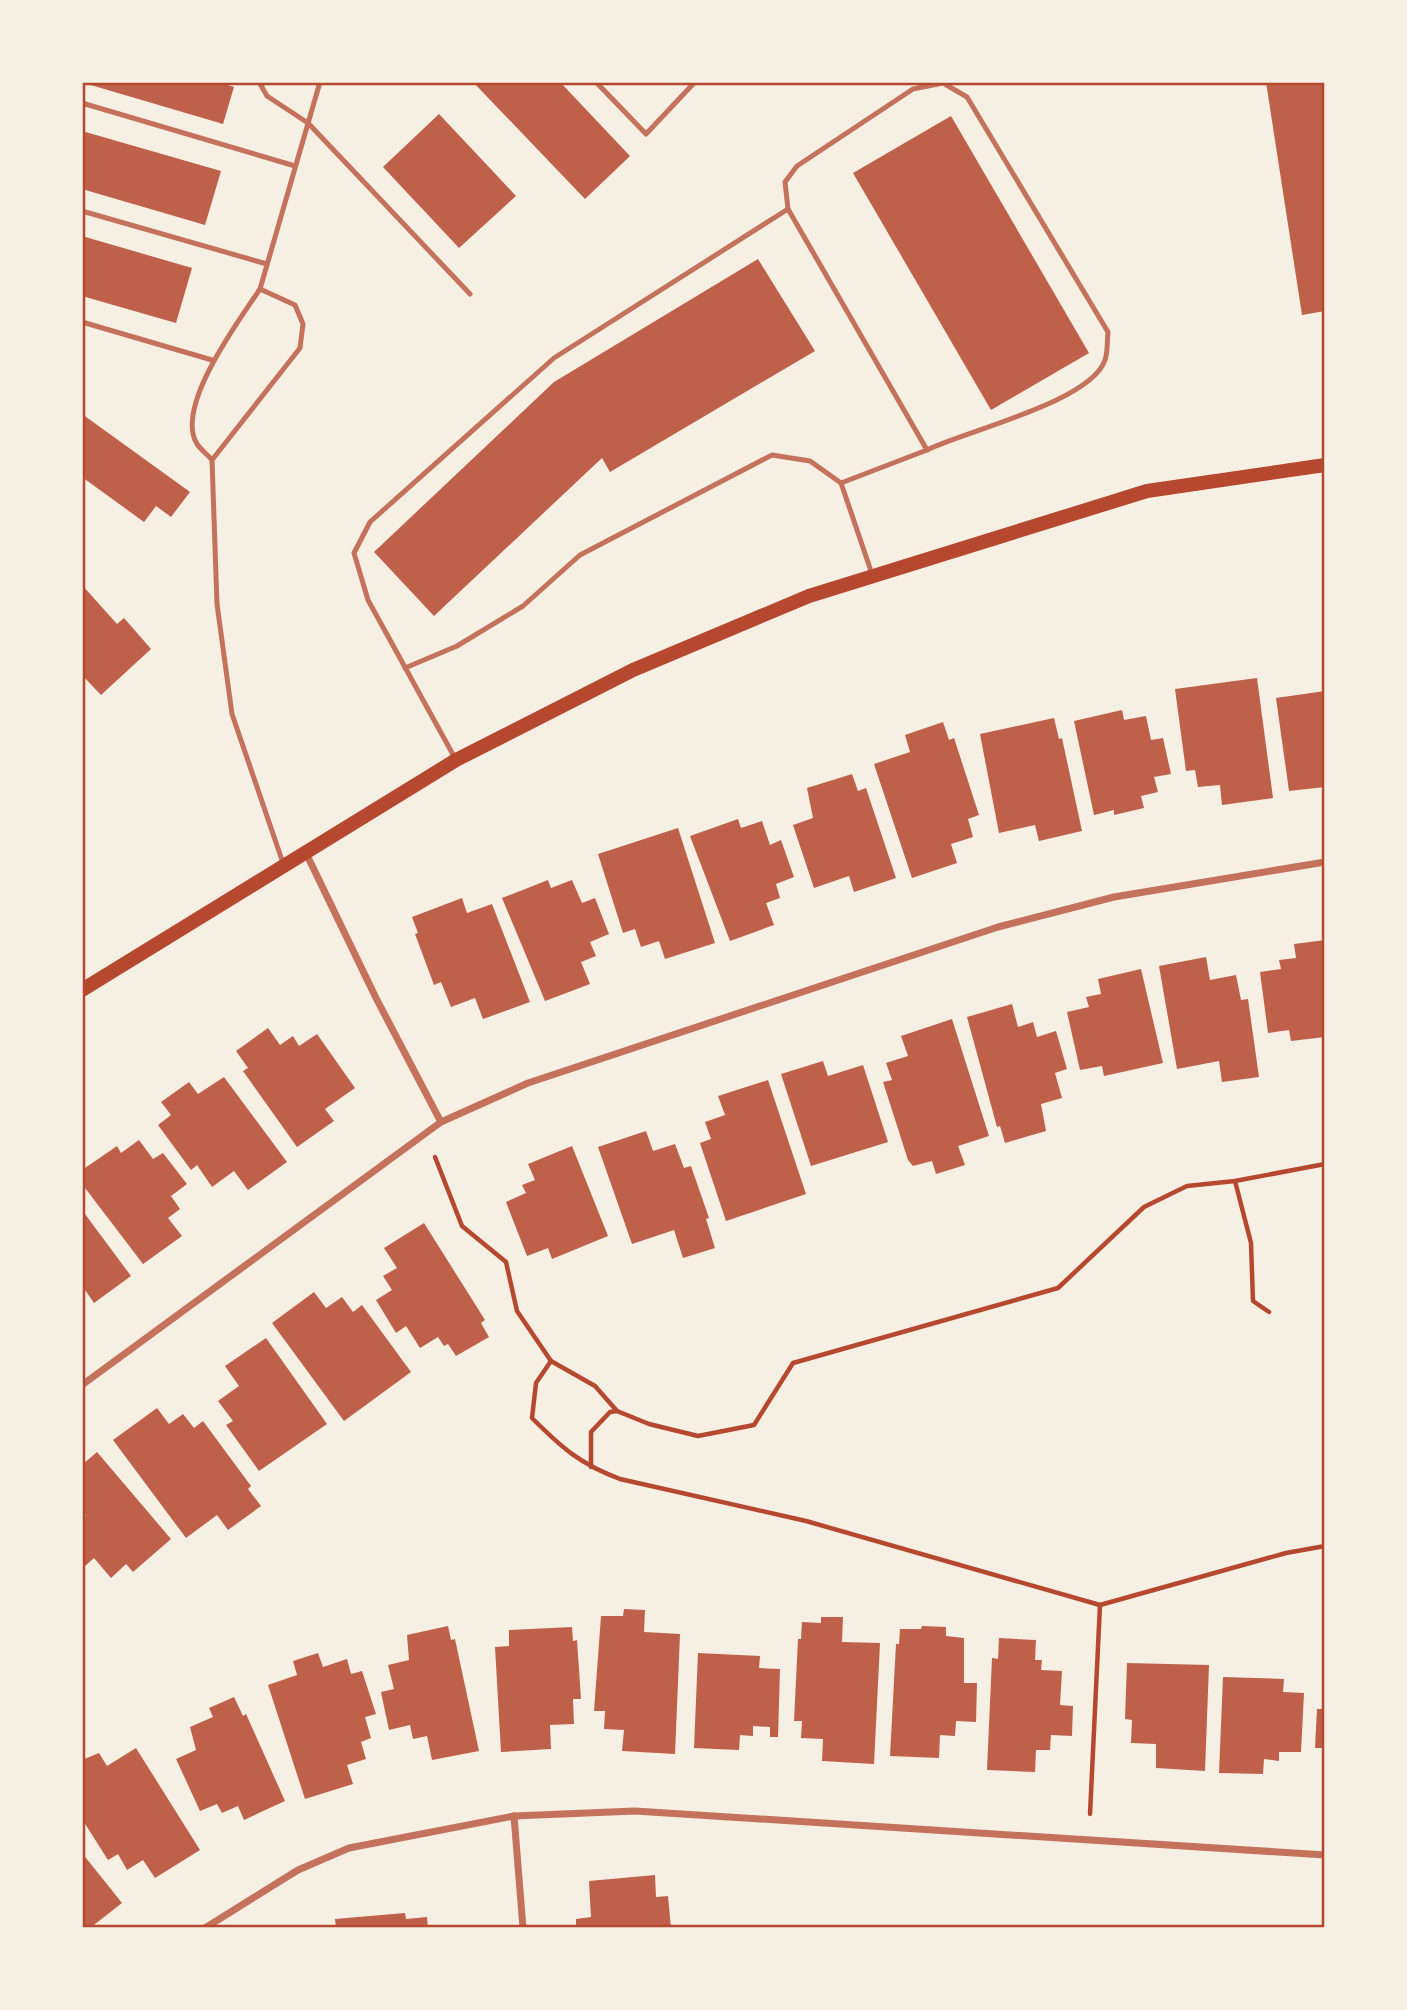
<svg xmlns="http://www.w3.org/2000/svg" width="1407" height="2010" viewBox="0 0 1407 2010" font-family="Commissioner,sans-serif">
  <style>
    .building { fill: #bf614a }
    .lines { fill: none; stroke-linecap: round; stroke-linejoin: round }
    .path { stroke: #b5482f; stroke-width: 4.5 }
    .service { stroke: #c5725c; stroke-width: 5 }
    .minor { stroke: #c5725c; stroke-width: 7 }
    .secondary { stroke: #b5482f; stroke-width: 14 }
    .neatline { fill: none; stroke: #b5482f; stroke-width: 2.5 }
  </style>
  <rect width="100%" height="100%" fill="#f6efe4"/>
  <g class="building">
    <path d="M 219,82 L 234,87 L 223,124 L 84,83 Z"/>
    <path d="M 473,82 L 560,82 L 630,156 L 585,199 Z"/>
    <path d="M 1266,82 L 1325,82 L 1325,311 L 1302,315 Z"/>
    <path d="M 439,114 L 516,196 L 459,248 L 383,167 Z"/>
    <path d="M 951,116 L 1089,353 L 991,410 L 853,173 Z"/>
    <path d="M 82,131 L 221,171 L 205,225 L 82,189 Z"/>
    <path d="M 82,236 L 192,268 L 176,323 L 82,296 Z"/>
    <path d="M 758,259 L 815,351 L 610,472 L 602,458 L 434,616 L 374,552 L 554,382 Z"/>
    <path d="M 82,414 L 190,492 L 171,517 L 156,506 L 144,522 L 82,477 Z"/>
    <path d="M 82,585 L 117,624 L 124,618 L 151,649 L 101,695 L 82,675 Z"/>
    <path d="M 1257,678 L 1273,798 L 1222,805 L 1220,785 L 1198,787 L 1195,770 L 1186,771 L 1175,689 Z"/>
    <path d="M 1325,691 L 1325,787 L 1289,791 L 1276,698 Z"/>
    <path d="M 1122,710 L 1124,720 L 1146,716 L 1151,740 L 1163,738 L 1171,774 L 1154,777 L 1158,792 L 1141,796 L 1144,808 L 1114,815 L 1114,810 L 1094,815 L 1074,721 Z"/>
    <path d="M 1054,718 L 1059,739 L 1062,738 L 1082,831 L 1039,841 L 1035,825 L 999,833 L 980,734 Z"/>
    <path d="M 943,722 L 949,740 L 954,738 L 979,815 L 968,819 L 973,837 L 951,844 L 957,863 L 912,878 L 874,764 L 910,752 L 905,735 Z"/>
    <path d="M 852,774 L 858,791 L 866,788 L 896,878 L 854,892 L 849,876 L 814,888 L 793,825 L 813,818 L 807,788 Z"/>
    <path d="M 738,819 L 741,828 L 762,821 L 770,845 L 781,840 L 794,877 L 776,884 L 780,898 L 766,903 L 774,925 L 730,941 L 690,836 Z"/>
    <path d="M 678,828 L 715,943 L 665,959 L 659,941 L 641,947 L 635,929 L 623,933 L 598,854 Z"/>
    <path d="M 548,880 L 551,888 L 572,880 L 582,903 L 595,898 L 609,934 L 590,942 L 596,956 L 581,962 L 590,984 L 545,1001 L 502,898 Z"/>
    <path d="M 462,898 L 467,913 L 492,904 L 530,1002 L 483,1019 L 475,998 L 451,1007 L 441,982 L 434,985 L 415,934 L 418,933 L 412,917 Z"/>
    <path d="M 1325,940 L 1325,1037 L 1291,1041 L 1289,1030 L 1268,1033 L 1260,972 L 1281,969 L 1279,960 L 1296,958 L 1294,944 Z"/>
    <path d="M 1206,957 L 1210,980 L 1236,975 L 1241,1000 L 1248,999 L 1259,1077 L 1222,1082 L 1219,1061 L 1177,1069 L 1159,966 Z"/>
    <path d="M 1141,969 L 1163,1063 L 1104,1076 L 1102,1066 L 1080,1070 L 1067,1012 L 1089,1007 L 1086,997 L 1101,994 L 1098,979 Z"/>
    <path d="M 1012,1004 L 1018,1027 L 1033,1022 L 1037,1037 L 1056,1031 L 1067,1069 L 1055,1073 L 1062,1098 L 1041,1104 L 1046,1131 L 1005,1143 L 1000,1126 L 997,1127 L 967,1017 Z"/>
    <path d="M 952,1019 L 989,1136 L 958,1146 L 965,1165 L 936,1174 L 932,1161 L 913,1166 L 908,1160 L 883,1082 L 892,1080 L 886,1063 L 908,1056 L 901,1036 Z"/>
    <path d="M 268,1028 L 280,1045 L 293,1036 L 299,1046 L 317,1034 L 355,1088 L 325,1109 L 334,1121 L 297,1147 L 243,1071 L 248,1068 L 236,1051 Z"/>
    <path d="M 823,1061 L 828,1076 L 863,1065 L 888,1142 L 811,1166 L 781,1074 Z"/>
    <path d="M 224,1077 L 287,1162 L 248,1190 L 234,1171 L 212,1187 L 197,1165 L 191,1170 L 158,1125 L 171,1115 L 161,1102 L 189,1082 L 198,1094 Z"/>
    <path d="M 768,1080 L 806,1194 L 726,1221 L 700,1143 L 711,1139 L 705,1122 L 725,1115 L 718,1096 Z"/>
    <path d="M 646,1131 L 653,1151 L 675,1144 L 684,1168 L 691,1166 L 709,1218 L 706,1219 L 715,1248 L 683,1258 L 674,1230 L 632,1244 L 598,1147 Z"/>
    <path d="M 139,1140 L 153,1159 L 163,1153 L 187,1184 L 171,1196 L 180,1209 L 168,1218 L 182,1236 L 143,1264 L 82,1184 L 82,1170 L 117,1146 L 121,1153 Z"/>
    <path d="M 572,1146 L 608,1236 L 552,1259 L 548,1248 L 527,1256 L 506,1202 L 526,1193 L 522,1185 L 535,1180 L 528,1164 Z"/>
    <path d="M 82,1210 L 131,1276 L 94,1303 L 85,1290 L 82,1293 Z"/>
    <path d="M 424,1223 L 485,1320 L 481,1323 L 489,1337 L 456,1356 L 448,1344 L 444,1346 L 438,1337 L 420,1348 L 406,1326 L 396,1333 L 376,1300 L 392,1290 L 383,1276 L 397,1268 L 384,1248 Z"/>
    <path d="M 314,1292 L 326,1308 L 342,1297 L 353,1312 L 362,1305 L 411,1372 L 344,1421 L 272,1323 Z"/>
    <path d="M 266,1338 L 327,1424 L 259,1471 L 226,1425 L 233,1421 L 218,1401 L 239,1386 L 225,1366 Z"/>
    <path d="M 157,1408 L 169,1424 L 183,1414 L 194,1428 L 203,1421 L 251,1486 L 248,1489 L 261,1506 L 228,1530 L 217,1515 L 186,1538 L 113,1440 Z"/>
    <path d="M 97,1452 L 171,1539 L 133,1572 L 126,1564 L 111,1578 L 94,1558 L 85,1566 L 82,1564 L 82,1518 L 86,1515 L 82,1511 L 82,1465 Z"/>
    <path d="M 624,1609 L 645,1610 L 644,1632 L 680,1634 L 675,1754 L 622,1751 L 624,1730 L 604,1729 L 605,1711 L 594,1711 L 601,1616 L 623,1616 Z"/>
    <path d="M 821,1617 L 843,1617 L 842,1642 L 880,1643 L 874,1764 L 822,1761 L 823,1739 L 801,1738 L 802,1721 L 794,1721 L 798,1639 L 801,1639 L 802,1622 L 821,1623 Z"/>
    <path d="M 448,1626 L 451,1640 L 455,1639 L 479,1751 L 432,1760 L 427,1736 L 413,1739 L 410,1725 L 389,1730 L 381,1692 L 394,1689 L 388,1665 L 409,1660 L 407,1635 Z"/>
    <path d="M 922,1626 L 946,1627 L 946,1636 L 964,1638 L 964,1683 L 977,1683 L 976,1722 L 956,1721 L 955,1736 L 940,1735 L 939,1758 L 890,1756 L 896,1644 L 899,1644 L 900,1629 L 921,1629 Z"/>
    <path d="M 572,1627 L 573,1641 L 577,1640 L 581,1699 L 573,1699 L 574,1724 L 550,1725 L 551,1749 L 501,1752 L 495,1647 L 509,1646 L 509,1630 Z"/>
    <path d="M 999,1638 L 1036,1640 L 1035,1660 L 1042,1660 L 1041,1670 L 1062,1671 L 1060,1705 L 1073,1706 L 1072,1736 L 1051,1735 L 1050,1750 L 1036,1750 L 1035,1772 L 987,1770 L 992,1658 L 998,1659 Z"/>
    <path d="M 318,1653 L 323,1667 L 347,1659 L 351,1674 L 362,1671 L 376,1714 L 365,1717 L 371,1738 L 361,1742 L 366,1759 L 347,1765 L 353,1784 L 305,1799 L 268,1685 L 297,1675 L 293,1661 Z"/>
    <path d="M 698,1653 L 760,1656 L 759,1668 L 780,1669 L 778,1737 L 770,1737 L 770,1727 L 753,1726 L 753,1736 L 740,1735 L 739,1750 L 694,1748 Z"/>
    <path d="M 1127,1663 L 1209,1665 L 1205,1771 L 1156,1768 L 1156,1744 L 1131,1743 L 1132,1720 L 1125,1719 Z"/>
    <path d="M 1223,1677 L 1284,1679 L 1283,1692 L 1304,1693 L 1301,1752 L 1279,1752 L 1279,1761 L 1264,1759 L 1263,1774 L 1219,1773 Z"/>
    <path d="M 234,1697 L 243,1716 L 246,1714 L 285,1801 L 244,1820 L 238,1806 L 222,1813 L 217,1804 L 200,1811 L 176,1759 L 196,1750 L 190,1727 L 213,1717 L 209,1708 Z"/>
    <path d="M 1317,1709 L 1325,1709 L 1325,1748 L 1315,1748 Z"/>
    <path d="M 136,1748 L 200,1850 L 155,1878 L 143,1860 L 127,1870 L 118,1854 L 108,1860 L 82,1819 L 82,1760 L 99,1753 L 107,1766 Z"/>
    <path d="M 82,1853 L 122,1903 L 90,1928 L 82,1928 Z"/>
    <path d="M 655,1875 L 656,1897 L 668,1896 L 671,1928 L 576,1928 L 576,1919 L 591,1917 L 589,1881 Z"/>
    <path d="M 405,1913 L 406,1919 L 427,1917 L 428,1928 L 336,1928 L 335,1919 Z"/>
  </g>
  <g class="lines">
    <g class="path">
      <path d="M 435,1157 L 462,1226 L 506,1262 L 517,1311 L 551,1361"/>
      <path d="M 1325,1164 L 1235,1181 L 1187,1186 L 1144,1207 L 1058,1288 L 793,1363 L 754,1425 L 698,1436 L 649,1424 L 617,1411 L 595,1386 L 551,1361 L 536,1383 L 532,1418 C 562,1448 580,1464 620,1479 L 806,1521 L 1100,1605 L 1286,1553 L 1325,1546"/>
      <path d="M 1235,1181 L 1251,1243 L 1253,1301 L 1269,1312"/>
      <path d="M 591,1467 L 591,1432 L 610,1412 L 617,1411"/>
      <path d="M 1090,1814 L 1100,1605"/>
    </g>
    <g class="service">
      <path d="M 259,82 L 267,96 L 308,123 L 470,294"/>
      <path d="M 596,82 L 646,134 L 695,82"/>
      <path d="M 82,103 L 295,166"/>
      <path d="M 788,209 L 785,182 L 797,166 L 913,89 L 943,83 L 967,97 L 1108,332 C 1107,340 1108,352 1105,360 C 1091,402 965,431 927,450"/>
      <path d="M 82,211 L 267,264"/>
      <path d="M 260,289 L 320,82"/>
      <path d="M 82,322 L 212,360"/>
      <path d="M 212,460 C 208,455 201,450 197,444 C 174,407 240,319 260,289 L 295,305 L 303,324 L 300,348 L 212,460 L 217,604 L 232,714 L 283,863"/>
      <path d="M 405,668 L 457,646 L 523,606 L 580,555 L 772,455 L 810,461 L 841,483"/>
      <path d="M 456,760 L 368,600 L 354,553 L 370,522 L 554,358 L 788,209 L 927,450 L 841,483 L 872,574"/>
    </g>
    <g class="minor">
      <path d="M 306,853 L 376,998 L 441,1122"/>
      <path d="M 82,1385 L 441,1122 L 528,1083 L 998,927 L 1114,897 L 1325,862"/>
      <path d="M 514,1816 L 523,1928"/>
      <path d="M 205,1928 L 298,1870 L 349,1848 L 514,1816 L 635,1811 L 1325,1855"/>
    </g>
    <path class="secondary" d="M 82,990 L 456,760 L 633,670 L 809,596 L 1147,491 L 1325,465"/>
  </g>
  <rect width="1407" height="2010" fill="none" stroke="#f6efe4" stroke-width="168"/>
  <rect x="84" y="84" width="1239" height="1842" class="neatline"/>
</svg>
